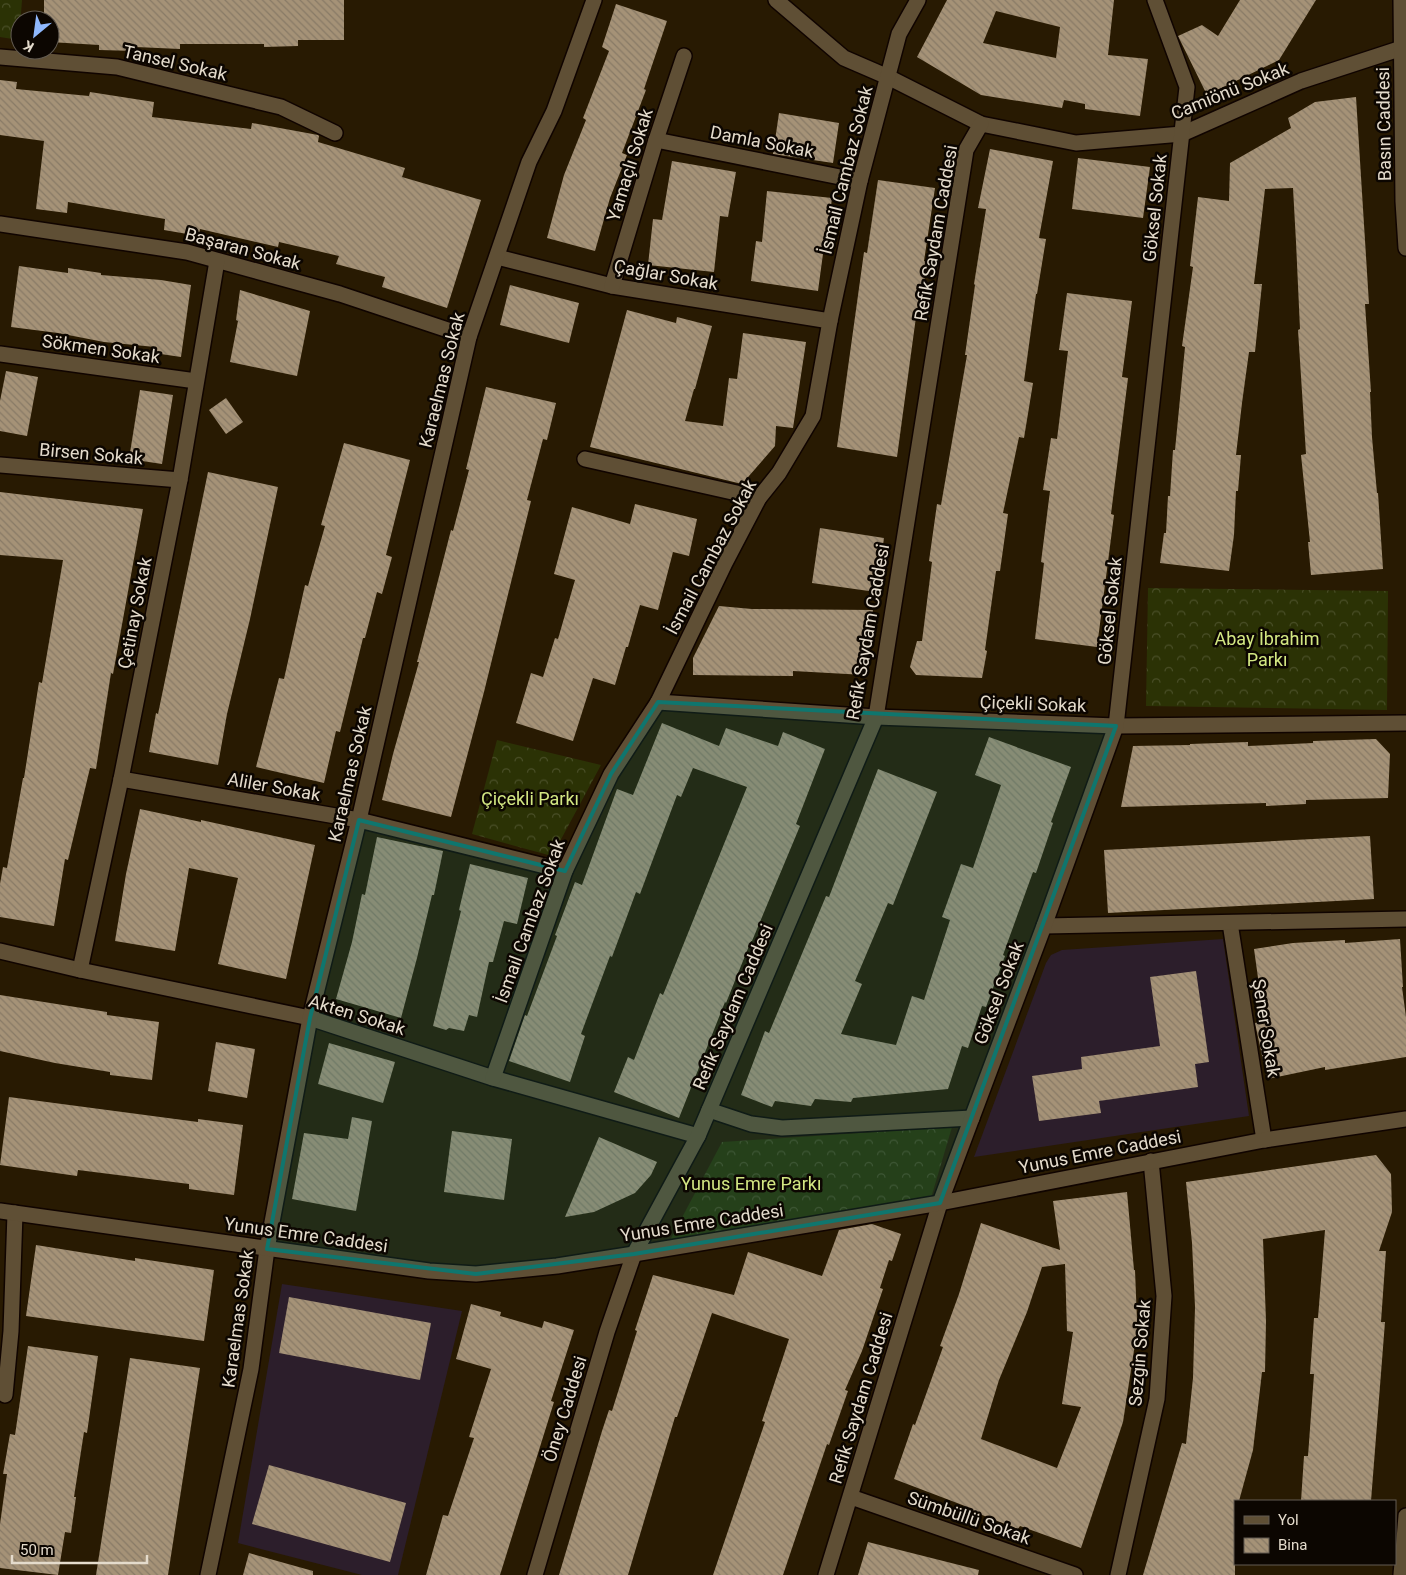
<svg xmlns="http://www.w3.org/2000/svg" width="1406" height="1575" viewBox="0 0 1406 1575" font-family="Roboto,sans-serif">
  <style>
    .education { fill: #2c1e2b }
    .forest { fill: url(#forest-crowns) }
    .building { fill: url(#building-back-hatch); fill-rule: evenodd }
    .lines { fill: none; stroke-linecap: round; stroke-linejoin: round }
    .minor-casing { stroke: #100400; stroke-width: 18 }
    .tertiary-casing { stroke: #100400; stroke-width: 18 }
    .secondary-casing { stroke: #100400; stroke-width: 18 }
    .minor { stroke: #5f4f35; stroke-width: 15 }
    .tertiary { stroke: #5f4f35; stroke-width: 15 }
    .secondary { stroke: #5f4f35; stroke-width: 15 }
    .marked { fill: #0f766e; fill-opacity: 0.2; stroke: #0f766e; stroke-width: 4; stroke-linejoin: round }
    .labels { text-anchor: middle; stroke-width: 5; stroke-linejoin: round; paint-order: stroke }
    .street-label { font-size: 18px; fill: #e4dbcc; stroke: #0c0601 }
    .park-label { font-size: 18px; fill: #d3e782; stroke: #0c0601 }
  </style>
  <defs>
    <pattern id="forest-crowns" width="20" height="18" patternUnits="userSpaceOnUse" patternTransform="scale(1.25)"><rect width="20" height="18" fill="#2b3205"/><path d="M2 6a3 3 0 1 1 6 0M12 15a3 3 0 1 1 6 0" fill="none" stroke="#4a4f28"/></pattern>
    <pattern id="building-back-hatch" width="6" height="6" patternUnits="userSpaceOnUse" patternTransform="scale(1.25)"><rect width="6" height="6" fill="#a59277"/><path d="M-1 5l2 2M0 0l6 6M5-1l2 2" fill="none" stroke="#887a66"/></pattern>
  </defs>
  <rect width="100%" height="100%" fill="#281a02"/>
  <g class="education">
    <path d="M 1223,939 L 1249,1116 L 974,1157 L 1046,963 L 1051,955 L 1062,950 Z"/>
    <path d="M 282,1284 L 462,1311 L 398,1575 L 362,1575 L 238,1543 Z"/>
  </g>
  <g class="forest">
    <path d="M 0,0 L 22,0 L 19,40 L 0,37 Z"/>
    <path d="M 1148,588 L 1388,591 L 1387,710 L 1146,706 Z"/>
    <path d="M 497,740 L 601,765 L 552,856 L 472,834 Z"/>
    <path d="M 952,1127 L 931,1198 L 668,1244 L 722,1142 Z"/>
  </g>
  <g class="building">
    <path d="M 44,0 L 344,0 L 344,40 L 298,40 L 298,46 L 264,47 L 264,44 L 180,44 L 180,49 L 136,47 L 136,51 L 99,50 L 99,45 L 50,42 L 50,20 L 44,20 Z"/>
    <path d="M 947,0 L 1114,0 L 1108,55 L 1148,59 L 1140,116 L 1085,109 L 1085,104 L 1064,100 L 1062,108 L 981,95 L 917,57 ZM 996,11 L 1060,27 L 1056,58 L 983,43 Z"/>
    <path d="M 1240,0 L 1316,0 L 1279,60 L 1207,95 L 1178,36 L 1202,25 L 1218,36 Z"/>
    <path d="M 616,4 L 667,21 L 644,89 L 646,90 L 622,153 L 627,155 L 610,198 L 595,251 L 547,238 L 564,175 L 586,120 L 583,118 L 609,51 L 602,47 Z"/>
    <path d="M 0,80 L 17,82 L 16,89 L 89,96 L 90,92 L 154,102 L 152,117 L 251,129 L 252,123 L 318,135 L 319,136 L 318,142 L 405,168 L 402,177 L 481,200 L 447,308 L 382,287 L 385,277 L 336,264 L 339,256 L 279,242 L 278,247 L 200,229 L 199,236 L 164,230 L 165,219 L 68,202 L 67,213 L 36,209 L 44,141 L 0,135 Z"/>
    <path d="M 1356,97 L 1369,304 L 1365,304 L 1371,392 L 1370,392 L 1372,437 L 1377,493 L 1378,493 L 1383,569 L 1311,575 L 1308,542 L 1310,542 L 1301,455 L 1306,454 L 1298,330 L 1300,329 L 1296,242 L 1293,188 L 1265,189 L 1254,284 L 1262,284 L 1255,352 L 1249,352 L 1242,403 L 1236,455 L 1241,455 L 1238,491 L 1236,491 L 1234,535 L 1229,571 L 1160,563 L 1164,533 L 1166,533 L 1168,496 L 1170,496 L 1173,450 L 1175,450 L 1185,347 L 1182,346 L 1193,267 L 1190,266 L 1198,197 L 1229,201 L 1230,163 L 1291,128 L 1288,118 L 1315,102 Z"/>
    <path d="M 779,113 L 839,123 L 833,163 L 773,154 Z"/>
    <path d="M 990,149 L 1053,161 L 1039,238 L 1046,239 L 1037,294 L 1036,294 L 1024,381 L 1033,383 L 1024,438 L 1019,437 L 1003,513 L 1008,514 L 1000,571 L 996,571 L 985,650 L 987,651 L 982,678 L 916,675 L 910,667 L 917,641 L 922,641 L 932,562 L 929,561 L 937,504 L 941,505 L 967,355 L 965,355 L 975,285 L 974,284 L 986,209 L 978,208 Z"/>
    <path d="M 1078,158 L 1150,167 L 1143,218 L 1072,209 Z"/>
    <path d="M 672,161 L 736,172 L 728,217 L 720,216 L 714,272 L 648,265 L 653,219 L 662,220 Z"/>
    <path d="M 878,180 L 935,188 L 924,261 L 927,262 L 919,317 L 916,317 L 897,457 L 837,447 L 864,252 L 867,253 Z"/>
    <path d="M 767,191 L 832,198 L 827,239 L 825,239 L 818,291 L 751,281 L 756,241 L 762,242 Z"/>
    <path d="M 19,266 L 68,273 L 68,268 L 101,273 L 101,275 L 161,280 L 191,285 L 181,357 L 154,353 L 155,347 L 104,342 L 58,333 L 11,327 Z"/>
    <path d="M 510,285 L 579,303 L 569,343 L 500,325 Z"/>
    <path d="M 240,290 L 310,311 L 297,376 L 230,362 L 238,321 L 236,320 Z"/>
    <path d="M 1067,293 L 1132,301 L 1122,377 L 1128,378 L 1111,514 L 1114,515 L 1097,647 L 1035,639 L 1044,563 L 1041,562 L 1050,491 L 1043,490 L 1051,438 L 1057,439 L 1068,351 L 1059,350 Z"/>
    <path d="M 627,310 L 676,323 L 677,317 L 712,326 L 695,389 L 694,389 L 685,421 L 723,426 L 729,378 L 737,379 L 743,333 L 806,342 L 793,428 L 776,426 L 775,446 L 742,484 L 590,447 Z"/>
    <path d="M 6,371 L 38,377 L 27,436 L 0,431 L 0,401 Z"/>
    <path d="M 486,387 L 556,403 L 547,440 L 543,439 L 527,500 L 531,501 L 484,692 L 451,817 L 382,800 L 393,754 L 419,662 L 417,662 L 451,530 L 453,531 L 469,470 L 466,469 Z"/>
    <path d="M 140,390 L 173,395 L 162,464 L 129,459 Z"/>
    <path d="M 226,398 L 243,422 L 226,434 L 209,410 Z"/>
    <path d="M 344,443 L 410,460 L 386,555 L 392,557 L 382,594 L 377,592 L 365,638 L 363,638 L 340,732 L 336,731 L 324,783 L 256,767 L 279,678 L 284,679 L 305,585 L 308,586 L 325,526 L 321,525 Z"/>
    <path d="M 208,472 L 278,487 L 250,619 L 227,714 L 218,765 L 149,752 L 156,713 L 158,714 Z"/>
    <path d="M 0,492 L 143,509 L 113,674 L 111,673 L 96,769 L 90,768 L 68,860 L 65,859 L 54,926 L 0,917 L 0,884 L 3,867 L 7,868 L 23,778 L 24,778 L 39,682 L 42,683 L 63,560 L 0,555 Z"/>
    <path d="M 635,504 L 697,519 L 689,556 L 673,552 L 658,610 L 640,605 L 628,647 L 626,647 L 615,685 L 593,678 L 573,741 L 516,723 L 531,673 L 543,677 L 555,638 L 558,639 L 575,580 L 554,574 L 572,507 L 630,524 Z"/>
    <path d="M 820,528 L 884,538 L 876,592 L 812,583 Z"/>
    <path d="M 719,606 L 752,609 L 873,610 L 868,637 L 865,675 L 793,671 L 793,676 L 693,675 L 693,658 Z"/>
    <path d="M 662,723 L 719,746 L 726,728 L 778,746 L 783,732 L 825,749 L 796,824 L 800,826 L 752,941 L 751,941 L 726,1003 L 725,1002 L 679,1118 L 614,1092 L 628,1057 L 634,1060 L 660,993 L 663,995 L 747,787 L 693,768 L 681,797 L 677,795 L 640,894 L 636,892 L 612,957 L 610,956 L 581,1034 L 585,1036 L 570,1082 L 509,1061 L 525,1015 L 527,1016 L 557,936 L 555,935 L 575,882 L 582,885 L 617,789 L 633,795 Z"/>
    <path d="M 989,737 L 1071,767 L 1051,822 L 1053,823 L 1036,873 L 1033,872 L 1003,955 L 1005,956 L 986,1007 L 982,1006 L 968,1048 L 962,1046 L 948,1089 L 853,1098 L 851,1102 L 815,1099 L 811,1106 L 775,1101 L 772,1107 L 741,1095 L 765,1031 L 769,1033 L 826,896 L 829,897 L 878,769 L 937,792 L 893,905 L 888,903 L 855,981 L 862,984 L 841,1034 L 896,1045 L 912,996 L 924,1000 L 950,920 L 942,917 L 961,864 L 973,868 L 1001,785 L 975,775 Z"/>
    <path d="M 1376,739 L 1390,754 L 1388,798 L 1306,800 L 1306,804 L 1266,806 L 1266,803 L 1121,807 L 1133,746 L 1190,745 L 1190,744 L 1248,742 L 1248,746 L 1313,743 L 1313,741 Z"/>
    <path d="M 140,809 L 201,822 L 201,820 L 315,845 L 286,979 L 218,964 L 238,878 L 189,868 L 175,951 L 115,941 L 126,874 Z"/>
    <path d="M 1370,836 L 1374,899 L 1108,913 L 1104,850 Z"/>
    <path d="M 377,837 L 443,851 L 434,895 L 432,895 L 417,958 L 401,1018 L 336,999 L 352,942 L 362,894 L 365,895 Z"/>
    <path d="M 470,864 L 528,878 L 517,924 L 504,921 L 493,962 L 489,962 L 477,1017 L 469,1015 L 464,1031 L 449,1028 L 446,1030 L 433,1026 L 461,911 L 459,910 Z"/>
    <path d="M 1400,939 L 1403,987 L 1402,987 L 1406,1017 L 1406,1057 L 1325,1070 L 1325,1067 L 1267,1079 L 1255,1023 L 1264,1021 L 1254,949 L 1293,943 L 1345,940 L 1345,943 Z"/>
    <path d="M 1196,971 L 1209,1062 L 1195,1064 L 1198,1087 L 1099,1101 L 1101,1113 L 1039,1121 L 1032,1076 L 1082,1069 L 1081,1057 L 1160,1046 L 1150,977 Z"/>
    <path d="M 0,995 L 107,1012 L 107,1015 L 159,1022 L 152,1080 L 110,1075 L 110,1072 L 55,1063 L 0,1051 Z"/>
    <path d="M 216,1042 L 255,1049 L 247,1098 L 208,1091 Z"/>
    <path d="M 329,1043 L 395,1062 L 383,1103 L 318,1084 Z"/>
    <path d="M 9,1097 L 198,1122 L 198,1119 L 243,1125 L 234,1195 L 189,1189 L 189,1184 L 78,1170 L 77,1176 L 0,1165 Z"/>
    <path d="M 352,1117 L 372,1121 L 356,1211 L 292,1199 L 304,1133 L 348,1139 Z"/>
    <path d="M 452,1131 L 512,1139 L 504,1200 L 444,1192 Z"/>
    <path d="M 599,1137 L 657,1162 L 651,1175 L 635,1193 L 594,1212 L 565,1217 Z"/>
    <path d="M 1376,1155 L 1391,1174 L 1392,1212 L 1379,1251 L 1386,1251 L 1381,1322 L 1385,1322 L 1371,1501 L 1301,1501 L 1304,1456 L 1308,1456 L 1314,1374 L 1310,1374 L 1314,1318 L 1318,1318 L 1325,1230 L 1263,1239 L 1266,1321 L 1265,1372 L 1262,1372 L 1253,1450 L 1239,1501 L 1235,1501 L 1235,1575 L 1143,1575 L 1182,1443 L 1186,1444 L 1193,1378 L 1195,1307 L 1192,1243 L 1186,1182 Z"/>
    <path d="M 1127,1192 L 1134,1270 L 1135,1270 L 1138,1345 L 1135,1344 L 1123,1422 L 1081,1548 L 1020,1526 L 1018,1529 L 964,1508 L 965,1506 L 894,1479 L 913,1424 L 915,1425 L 943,1347 L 940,1346 L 959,1294 L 981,1223 L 1060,1250 L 1053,1201 ZM 1065,1264 L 1067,1331 L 1073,1332 L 1062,1404 L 1081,1407 L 1057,1468 L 981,1439 L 999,1380 L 1027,1312 L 1042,1267 Z"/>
    <path d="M 872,1224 L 901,1234 L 892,1261 L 889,1260 L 880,1288 L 883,1289 L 862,1351 L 845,1390 L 848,1391 L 829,1445 L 827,1444 L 783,1575 L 713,1575 L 765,1422 L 762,1421 L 789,1339 L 712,1313 L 677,1417 L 675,1417 L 628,1575 L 559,1575 L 602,1431 L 609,1410 L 612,1411 L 637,1331 L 635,1330 L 653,1275 L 734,1295 L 748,1252 L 822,1276 L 839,1230 Z"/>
    <path d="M 36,1245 L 135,1261 L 135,1258 L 214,1270 L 204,1341 L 26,1316 Z"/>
    <path d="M 289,1297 L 431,1323 L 420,1380 L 279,1353 Z"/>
    <path d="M 471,1304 L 501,1312 L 500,1316 L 542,1328 L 544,1321 L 574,1330 L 551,1401 L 554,1402 L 500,1575 L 426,1575 L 443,1515 L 448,1516 L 474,1438 L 469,1437 L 491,1369 L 456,1359 Z"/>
    <path d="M 28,1346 L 98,1356 L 87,1433 L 84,1432 L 74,1497 L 76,1497 L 71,1533 L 65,1532 L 58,1575 L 0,1568 L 0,1524 L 7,1474 L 3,1474 L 10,1434 L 15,1435 Z"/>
    <path d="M 130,1358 L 200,1368 L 168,1575 L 96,1575 Z"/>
    <path d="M 269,1465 L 406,1503 L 390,1562 L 252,1524 Z"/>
    <path d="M 868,1542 L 979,1570 L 978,1575 L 858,1575 Z"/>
    <path d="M 249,1553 L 313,1571 L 313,1575 L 243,1575 Z"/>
  </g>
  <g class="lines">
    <g class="minor-casing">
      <g id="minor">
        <path d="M 776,0 L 844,58 L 888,77 L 981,124 L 1076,143 L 1182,134 L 1301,81 L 1402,48 L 1406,48"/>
        <path d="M 656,140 L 860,181"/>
        <path d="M 0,224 L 187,252 L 340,294 L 469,337"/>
        <path d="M 497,257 L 612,286 L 830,321"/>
        <path d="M 612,286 L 656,140 L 684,56"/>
        <path d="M 0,354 L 196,381"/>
        <path d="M 585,459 L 759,498"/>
        <path d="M 0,465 L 180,480"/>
        <path d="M 658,702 L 876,717 L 1116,726 L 1406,723"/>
        <path d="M 121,779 L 359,820 L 565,871"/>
        <path d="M 1230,923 L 1264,1140"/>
        <path d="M 1044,926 L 1406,919"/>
        <path d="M 0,951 L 80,970 L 310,1018 L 493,1078 L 698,1136"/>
        <path d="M 80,970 L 121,779 L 180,480 L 217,261"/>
        <path d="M 493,1078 L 565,871 L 611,774 L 658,702 L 725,563 L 759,498 L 779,473 L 813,416 L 830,321 L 860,181 L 899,34 L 918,0"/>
        <path d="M 709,1110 L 751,1124 L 782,1128 L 972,1118"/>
        <path d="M 940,1203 L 1044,926 L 1116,726 L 1187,87 L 1155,0"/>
        <path d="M 5,1395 L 11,1331 L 15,1213"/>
        <path d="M 851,1497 L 1075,1575"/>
        <path d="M 208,1575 L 251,1369 L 267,1249 L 310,1018 L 359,820 L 469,337 L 529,162 L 554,111 L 594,0"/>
        <path d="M 1118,1575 L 1157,1399 L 1164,1296 L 1151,1161"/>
      </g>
    </g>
    <g class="tertiary-casing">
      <g id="tertiary">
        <path d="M 1401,0 L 1403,201 L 1406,248"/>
        <path d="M 0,57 L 117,67 L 281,107 L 335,133"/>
        <path d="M 535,1575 L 607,1332 L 634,1254 L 698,1136 L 876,717 L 966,150 L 981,124"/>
        <path d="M 826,1575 L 940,1203"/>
        <path d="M 1401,1575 L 1406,1516"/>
      </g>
    </g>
    <g class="secondary-casing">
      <path id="secondary" d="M 0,1211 L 429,1271 L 476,1274 L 557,1266 L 634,1254 L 940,1203 L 1264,1140 L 1406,1119"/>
    </g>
    <use href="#minor" class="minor"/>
    <use href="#tertiary" class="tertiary"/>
    <use href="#secondary" class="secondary"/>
  </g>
  <path class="marked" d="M 658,702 L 1116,726 L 940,1203 L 634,1254 L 476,1274 L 267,1249 L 310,1018 L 359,820 L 565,871 L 611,774 Z"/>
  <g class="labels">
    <g class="street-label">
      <text transform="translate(175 63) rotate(13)" y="6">Tansel Sokak</text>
      <text transform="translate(1230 91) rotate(-22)" y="6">Camiönü Sokak</text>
      <text transform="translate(1384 124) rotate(-91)" y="6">Basın Caddesi</text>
      <text transform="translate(762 142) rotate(11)" y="6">Damla Sokak</text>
      <text transform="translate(630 165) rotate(-73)" y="6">Yamaçlı Sokak</text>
      <text transform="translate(846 170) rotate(-76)" y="6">İsmail Cambaz Sokak</text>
      <text transform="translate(1155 208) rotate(-84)" y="6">Göksel Sokak</text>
      <text transform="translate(936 233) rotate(-80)" y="6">Refik Saydam Caddesi</text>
      <text transform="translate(243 249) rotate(15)" y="6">Başaran Sokak</text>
      <text transform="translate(666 275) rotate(10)" y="6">Çağlar Sokak</text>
      <text transform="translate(101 349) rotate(8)" y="6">Sökmen Sokak</text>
      <text transform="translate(442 380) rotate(-76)" y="6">Karaelmas Sokak</text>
      <text transform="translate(91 454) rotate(5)" y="6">Birsen Sokak</text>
      <text transform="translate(711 557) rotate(-62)" y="6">İsmail Cambaz Sokak</text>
      <text transform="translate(1110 611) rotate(-84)" y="6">Göksel Sokak</text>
      <text transform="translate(135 613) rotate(-79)" y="6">Çetinay Sokak</text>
      <text transform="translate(868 632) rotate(-80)" y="6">Refik Saydam Caddesi</text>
      <text transform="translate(1033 704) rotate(2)" y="6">Çiçekli Sokak</text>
      <text transform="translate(350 774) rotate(-77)" y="6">Karaelmas Sokak</text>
      <text transform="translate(274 787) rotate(10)" y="6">Aliler Sokak</text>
      <text transform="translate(530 921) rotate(-70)" y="6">İsmail Cambaz Sokak</text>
      <text transform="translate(999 993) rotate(-69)" y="6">Göksel Sokak</text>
      <text transform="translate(733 1007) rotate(-67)" y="6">Refik Saydam Caddesi</text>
      <text transform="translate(357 1015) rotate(17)" y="6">Akten Sokak</text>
      <text transform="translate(1266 1028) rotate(81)" y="6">Şener Sokak</text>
      <text transform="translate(1100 1152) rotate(-11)" y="6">Yunus Emre Caddesi</text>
      <text transform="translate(702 1223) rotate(-9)" y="6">Yunus Emre Caddesi</text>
      <text transform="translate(306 1235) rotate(8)" y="6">Yunus Emre Caddesi</text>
      <text transform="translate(238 1319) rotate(-82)" y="6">Karaelmas Sokak</text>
      <text transform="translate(1140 1353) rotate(-85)" y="6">Sezgin Sokak</text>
      <text transform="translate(861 1398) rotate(-73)" y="6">Refik Saydam Caddesi</text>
      <text transform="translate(565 1409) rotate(-73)" y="6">Öney Caddesi</text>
      <text transform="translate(969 1518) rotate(19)" y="6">Sümbüllü Sokak</text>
    </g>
    <g class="park-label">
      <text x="1267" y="645">Abay İbrahim<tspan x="1267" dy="21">Parkı</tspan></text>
      <text x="530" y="805">Çiçekli Parkı</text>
      <text x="751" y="1190">Yunus Emre Parkı</text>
    </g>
  </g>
  <rect x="1234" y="1500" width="162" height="65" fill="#0c0601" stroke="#625b52"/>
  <rect x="1244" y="1516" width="25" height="8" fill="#5f4f35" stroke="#625b52"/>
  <text x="1278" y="1525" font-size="15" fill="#e4dbcc">Yol</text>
  <rect x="1244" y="1538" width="25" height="15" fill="url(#building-back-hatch)" stroke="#625b52"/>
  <text x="1278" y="1550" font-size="15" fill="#e4dbcc">Bina</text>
  <g transform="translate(35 35) rotate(209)"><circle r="24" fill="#0c0601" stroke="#625b52"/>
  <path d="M0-4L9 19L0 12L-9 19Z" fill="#8fb8fd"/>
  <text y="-8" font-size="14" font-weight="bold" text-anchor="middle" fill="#e4dbcc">K</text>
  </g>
  <path d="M12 1555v8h135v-8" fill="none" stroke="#e4dbcc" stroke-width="2.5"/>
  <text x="20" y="1555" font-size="15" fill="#e4dbcc" stroke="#0c0601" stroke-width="4" paint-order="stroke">50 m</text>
</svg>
